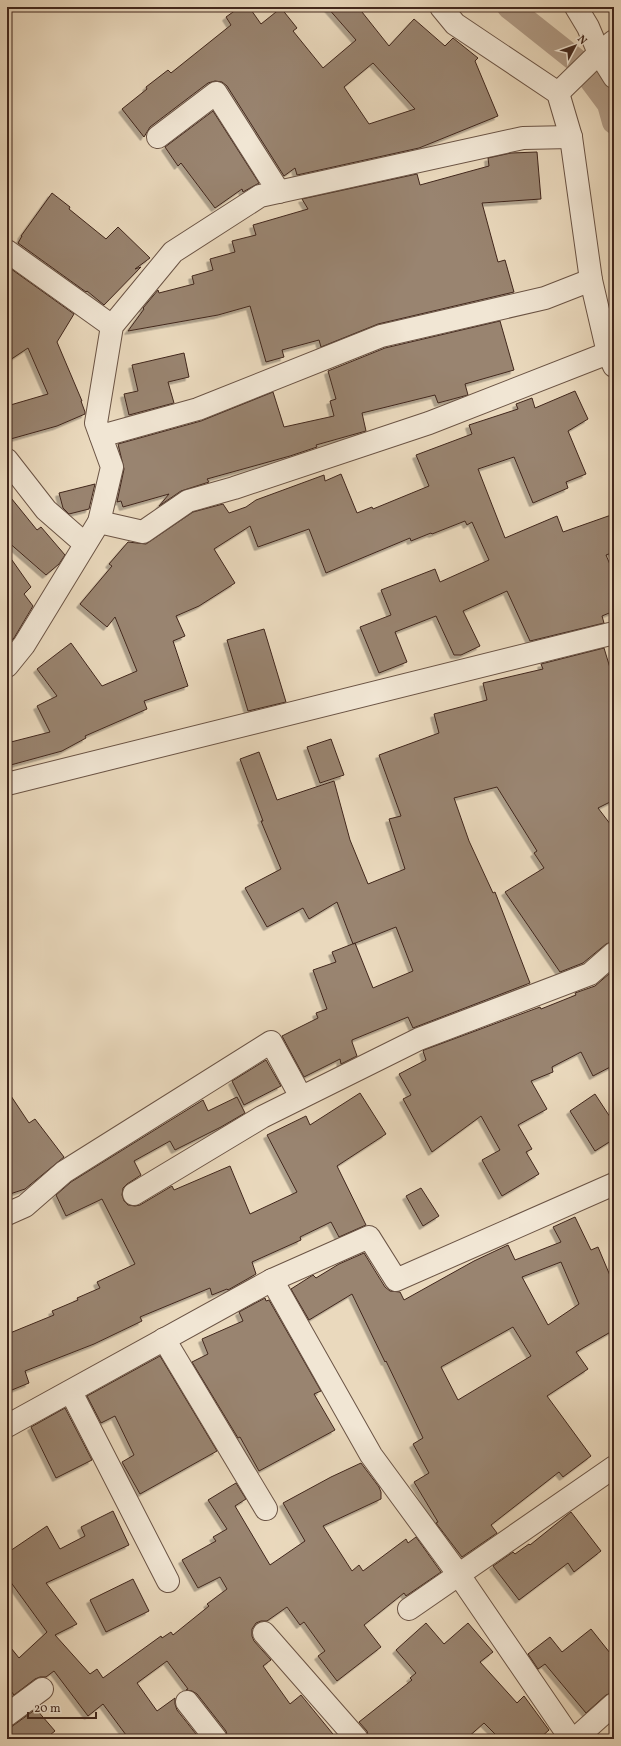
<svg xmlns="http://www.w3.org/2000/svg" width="621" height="1746" viewBox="0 0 621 1746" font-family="Vollkorn,serif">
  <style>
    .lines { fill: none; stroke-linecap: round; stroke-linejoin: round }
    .canal { stroke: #b19c87; stroke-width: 24 }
    .building { fill: #998470; stroke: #41271d; fill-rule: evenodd; filter: url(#shadow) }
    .minor-casing { stroke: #6b5445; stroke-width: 24 }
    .minor { stroke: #f1e6d4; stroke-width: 22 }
  </style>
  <defs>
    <filter id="shadow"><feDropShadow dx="-3.5" dy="3.5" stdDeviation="0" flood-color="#0004"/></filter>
  </defs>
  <rect width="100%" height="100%" fill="#ead9bd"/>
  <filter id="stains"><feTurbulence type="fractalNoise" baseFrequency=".005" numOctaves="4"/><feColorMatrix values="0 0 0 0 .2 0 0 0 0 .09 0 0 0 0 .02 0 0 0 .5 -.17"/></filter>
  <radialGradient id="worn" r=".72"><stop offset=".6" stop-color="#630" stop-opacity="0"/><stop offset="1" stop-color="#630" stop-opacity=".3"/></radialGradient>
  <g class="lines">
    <path class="canal" d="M 509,7 L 577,61 L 609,104 L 614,122"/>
  </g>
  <g class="building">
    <path d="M 240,7 L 249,7 L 261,24 L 281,8 L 297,28 L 293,31 L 323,68 L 356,40 L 327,7 L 358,7 L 389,46 L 414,19 L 445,46 L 453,38 L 478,58 L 475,61 L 498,116 L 419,148 L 297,175 L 295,168 L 284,176 L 227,86 L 222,82 L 215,81 L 208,83 L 150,127 L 144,137 L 122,109 L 147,89 L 146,87 L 168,70 L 171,73 L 231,25 L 226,17 ZM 373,63 L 415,109 L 369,124 L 344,87 Z"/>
    <path d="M 213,111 L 259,183 L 243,192 L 242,189 L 215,208 L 181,163 L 178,166 L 165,147 Z"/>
    <path d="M 537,152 L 541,199 L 482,203 L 498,262 L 505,260 L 514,292 L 378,324 L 321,347 L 319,340 L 282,350 L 284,357 L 266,362 L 250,306 L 218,315 L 128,331 L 144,309 L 143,308 L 158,290 L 159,293 L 194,284 L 192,276 L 213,270 L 210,259 L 235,252 L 232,241 L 256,235 L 253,225 L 308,209 L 302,199 L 417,174 L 420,185 L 489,166 L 488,158 L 511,153 Z"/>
    <path d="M 52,193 L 70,207 L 69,209 L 106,239 L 118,227 L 150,258 L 135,269 L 141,267 L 104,305 L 87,291 L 86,292 L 18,243 L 22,236 L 21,236 Z"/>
    <path d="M 7,266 L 74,314 L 57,342 L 82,401 L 81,401 L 85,412 L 85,414 L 57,426 L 7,440 L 7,406 L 48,394 L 28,348 L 7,362 Z"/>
    <path d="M 500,321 L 514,370 L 465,384 L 468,395 L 438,403 L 435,395 L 362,413 L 366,431 L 316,445 L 317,447 L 290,456 L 207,479 L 209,482 L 181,491 L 159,506 L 169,494 L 123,507 L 121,501 L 117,502 L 124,469 L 118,444 L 201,421 L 273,392 L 284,427 L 334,416 L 330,401 L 336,399 L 328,371 L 385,348 Z"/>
    <path d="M 184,353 L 189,377 L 168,382 L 174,403 L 129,415 L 124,394 L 138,391 L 132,365 Z"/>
    <path d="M 575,391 L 588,419 L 568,431 L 586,474 L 566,482 L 568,488 L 533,503 L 514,457 L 478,469 L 505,538 L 557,516 L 563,532 L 614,514 L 614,552 L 606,555 L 614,574 L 614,611 L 602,616 L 604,623 L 530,641 L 507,591 L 463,611 L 480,646 L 461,655 L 454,655 L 436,616 L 395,632 L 407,662 L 379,673 L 360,627 L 391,615 L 381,590 L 435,569 L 440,582 L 489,560 L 472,522 L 467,525 L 465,521 L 432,534 L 431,533 L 411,541 L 410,538 L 326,573 L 309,529 L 258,547 L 250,526 L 214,549 L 235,583 L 199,606 L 176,616 L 185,636 L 173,641 L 188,686 L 144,701 L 147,709 L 85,736 L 86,738 L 62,751 L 7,766 L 7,743 L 50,732 L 37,706 L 57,696 L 37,669 L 71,643 L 102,686 L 137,671 L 115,617 L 107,627 L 80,604 L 112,566 L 109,564 L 128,542 L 146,544 L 193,512 L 223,504 L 229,513 L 246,507 L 256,500 L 324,475 L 325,481 L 341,474 L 357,513 L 372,507 L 373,509 L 429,486 L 416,455 L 472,434 L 469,425 L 518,409 L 516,404 L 532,398 L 535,408 Z"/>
    <path d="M 95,484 L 89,509 L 69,514 L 63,508 L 59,493 Z"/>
    <path d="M 7,493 L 37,530 L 41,527 L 65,555 L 59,564 L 46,575 L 7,541 Z"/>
    <path d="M 7,553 L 31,587 L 24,594 L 33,606 L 14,638 L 7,644 Z"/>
    <path d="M 264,629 L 286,702 L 248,711 L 227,640 Z"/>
    <path d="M 604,648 L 614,681 L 614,800 L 598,808 L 614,829 L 614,941 L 606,944 L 583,963 L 560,972 L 505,892 L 544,868 L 534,853 L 537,851 L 497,787 L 454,798 L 469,841 L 493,893 L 495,892 L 530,983 L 413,1028 L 408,1017 L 352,1040 L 352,1042 L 357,1056 L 341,1064 L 340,1059 L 304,1077 L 282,1036 L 318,1018 L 316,1013 L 327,1009 L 313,970 L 336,962 L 332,952 L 355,943 L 373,988 L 413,971 L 396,927 L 353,944 L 337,902 L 309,919 L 303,908 L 267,927 L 245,888 L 281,869 L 261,821 L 263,821 L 240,759 L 259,752 L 277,800 L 334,781 L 350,840 L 368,884 L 405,869 L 389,819 L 401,816 L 379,755 L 439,733 L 434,714 L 487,700 L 483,683 L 543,669 L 541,664 Z"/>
    <path d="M 331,739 L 344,775 L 320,783 L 307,747 Z"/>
    <path d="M 610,973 L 614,979 L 614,1065 L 593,1076 L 581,1052 L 552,1067 L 553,1072 L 531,1081 L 547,1109 L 518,1125 L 532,1149 L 526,1152 L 539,1174 L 502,1196 L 482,1160 L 500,1150 L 481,1116 L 432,1152 L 403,1099 L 411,1095 L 399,1074 L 426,1060 L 423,1051 L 424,1050 L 540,1007 L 541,1009 L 576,995 L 575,993 L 595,986 Z"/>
    <path d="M 266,1060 L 281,1086 L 244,1105 L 232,1081 Z"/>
    <path d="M 7,1090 L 29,1123 L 35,1119 L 64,1157 L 25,1189 L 7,1195 Z"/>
    <path d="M 360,1093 L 386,1134 L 337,1166 L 366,1225 L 339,1237 L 331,1222 L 300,1237 L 301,1240 L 252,1262 L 256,1274 L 228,1290 L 227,1289 L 212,1295 L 210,1288 L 140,1317 L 142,1321 L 94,1344 L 25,1371 L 29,1383 L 7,1392 L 7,1329 L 9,1329 L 10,1333 L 54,1315 L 52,1311 L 78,1300 L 77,1298 L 100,1288 L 97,1282 L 135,1264 L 102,1199 L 66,1216 L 56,1195 L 71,1182 L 203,1100 L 208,1111 L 237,1097 L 245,1113 L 221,1127 L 175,1150 L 170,1141 L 134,1161 L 141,1175 L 127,1184 L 123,1188 L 122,1195 L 124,1201 L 128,1205 L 135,1206 L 140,1205 L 172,1186 L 174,1190 L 230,1166 L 250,1214 L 297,1192 L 267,1135 L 306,1116 L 310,1125 Z"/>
    <path d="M 595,1094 L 614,1123 L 614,1139 L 595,1151 L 570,1111 Z"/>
    <path d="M 421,1188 L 439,1216 L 423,1226 L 406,1196 Z"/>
    <path d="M 575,1217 L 591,1250 L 598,1247 L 614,1285 L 614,1330 L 576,1352 L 588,1369 L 547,1396 L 591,1456 L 563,1477 L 559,1472 L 491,1525 L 497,1533 L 462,1557 L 436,1523 L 438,1522 L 414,1482 L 429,1473 L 413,1444 L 423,1438 L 386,1361 L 385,1362 L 352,1294 L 309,1320 L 291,1289 L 313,1275 L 316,1278 L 339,1264 L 364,1253 L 385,1287 L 390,1291 L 400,1292 L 404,1300 L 474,1261 L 508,1245 L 515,1260 L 561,1242 L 553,1227 ZM 561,1262 L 579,1304 L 548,1325 L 522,1277 ZM 513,1327 L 531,1356 L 458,1400 L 441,1367 Z"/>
    <path d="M 265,1298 L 266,1301 L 269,1300 L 321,1391 L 314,1394 L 335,1430 L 259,1471 L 240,1437 L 238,1438 L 192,1362 L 208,1354 L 202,1339 L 243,1321 L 239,1312 Z"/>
    <path d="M 160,1356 L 217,1451 L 140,1494 L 122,1462 L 134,1455 L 115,1416 L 101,1423 L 87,1396 Z"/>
    <path d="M 65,1408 L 92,1460 L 56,1478 L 31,1427 Z"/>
    <path d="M 361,1463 L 379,1487 L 381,1492 L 381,1499 L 323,1526 L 352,1571 L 359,1565 L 363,1571 L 406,1539 L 408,1543 L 416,1537 L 441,1572 L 406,1596 L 404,1593 L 364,1625 L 381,1647 L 337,1681 L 318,1656 L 325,1651 L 304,1622 L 300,1625 L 287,1607 L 267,1621 L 261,1621 L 256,1623 L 252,1629 L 252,1636 L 254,1641 L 271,1660 L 263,1666 L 290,1704 L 301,1695 L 337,1739 L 228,1739 L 226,1731 L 197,1694 L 192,1691 L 186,1690 L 188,1689 L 167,1661 L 137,1683 L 157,1711 L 175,1698 L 175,1704 L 177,1710 L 200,1739 L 129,1739 L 103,1704 L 88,1716 L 54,1671 L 46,1677 L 40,1677 L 35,1679 L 14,1695 L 7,1686 L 7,1643 L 19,1658 L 47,1632 L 7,1577 L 7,1553 L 47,1526 L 60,1549 L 85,1536 L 81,1527 L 113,1511 L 129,1545 L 46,1583 L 77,1624 L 55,1635 L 90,1674 L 97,1669 L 103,1678 L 161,1636 L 162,1638 L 171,1632 L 173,1635 L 209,1606 L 207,1604 L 227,1589 L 220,1577 L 198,1588 L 182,1560 L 216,1541 L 213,1537 L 227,1529 L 208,1500 L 236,1483 L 246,1499 L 235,1506 L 270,1565 L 305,1541 L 283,1503 L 331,1477 Z"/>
    <path d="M 571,1512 L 601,1551 L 574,1572 L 568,1563 L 519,1600 L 493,1566 L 513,1552 L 515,1554 L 529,1544 L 530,1545 Z"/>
    <path d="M 133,1579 L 149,1611 L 106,1632 L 90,1600 Z"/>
    <path d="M 426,1623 L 444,1644 L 468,1623 L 493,1652 L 480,1662 L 517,1703 L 524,1696 L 549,1730 L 539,1739 L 500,1739 L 484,1723 L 466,1739 L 369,1739 L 367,1731 L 359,1722 L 412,1680 L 410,1678 L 416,1673 L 396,1650 Z"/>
    <path d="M 591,1629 L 614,1658 L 614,1692 L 606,1695 L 586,1713 L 545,1664 L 538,1669 L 528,1654 L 550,1637 L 562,1652 Z"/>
    <path d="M 36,1709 L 55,1731 L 45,1739 L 7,1739 L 7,1730 Z"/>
  </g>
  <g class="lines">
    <g class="minor-casing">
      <g id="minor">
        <path d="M 441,7 L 455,24 L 558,93 L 571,137 L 591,280 L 608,353 L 614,366"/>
        <path d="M 614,41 L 599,53 L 614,77"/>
        <path d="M 558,93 L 599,53 L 588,27 L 576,7"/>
        <path d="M 158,137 L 216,93 L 279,192"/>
        <path d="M 7,251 L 112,326"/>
        <path d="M 101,436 L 198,409 L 381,336 L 545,298 L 591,280"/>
        <path d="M 7,460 L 46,510 L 85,544"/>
        <path d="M 99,522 L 143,532 L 188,501 L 234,488 L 429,423 L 608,353"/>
        <path d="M 7,666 L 24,645 L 99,522 L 112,467 L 96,423 L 112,326 L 173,252 L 260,196 L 523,138 L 571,137"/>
        <path d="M 7,784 L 614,633"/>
        <path d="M 134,1194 L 262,1117 L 419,1039 L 590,974 L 614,953"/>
        <path d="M 7,1214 L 25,1206 L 64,1172 L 271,1042 L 301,1097"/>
        <path d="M 272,1280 L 371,1455 L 459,1575 L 571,1739"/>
        <path d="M 164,1339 L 266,1509"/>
        <path d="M 71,1392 L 168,1581"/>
        <path d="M 7,1426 L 272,1280 L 369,1237 L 396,1280 L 614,1184"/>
        <path d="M 409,1609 L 614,1467"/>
        <path d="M 264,1633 L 357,1739"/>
        <path d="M 187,1702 L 216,1739"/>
        <path d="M 7,1715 L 42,1689"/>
        <path d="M 575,1739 L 614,1704"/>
      </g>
    </g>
    <use href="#minor" class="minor"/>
  </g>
  <rect width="621" height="1746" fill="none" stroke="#ead9bd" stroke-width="24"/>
  <rect x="8" y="8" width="605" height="1730" fill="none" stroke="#41271d" stroke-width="2"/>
  <rect x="12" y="12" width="597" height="1722" fill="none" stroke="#41271d"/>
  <g transform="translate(575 46) rotate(49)" stroke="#f1e6d4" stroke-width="3" paint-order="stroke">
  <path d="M0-3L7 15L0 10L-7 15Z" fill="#41271d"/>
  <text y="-6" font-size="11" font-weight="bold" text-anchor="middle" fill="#41271d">N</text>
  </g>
  <path d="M28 1712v6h68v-6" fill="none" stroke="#41271d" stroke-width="2"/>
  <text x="34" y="1712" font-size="12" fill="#41271d" stroke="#f1e6d4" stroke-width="3" paint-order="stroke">20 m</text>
  <rect width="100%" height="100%" filter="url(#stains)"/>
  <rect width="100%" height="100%" fill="url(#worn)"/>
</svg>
